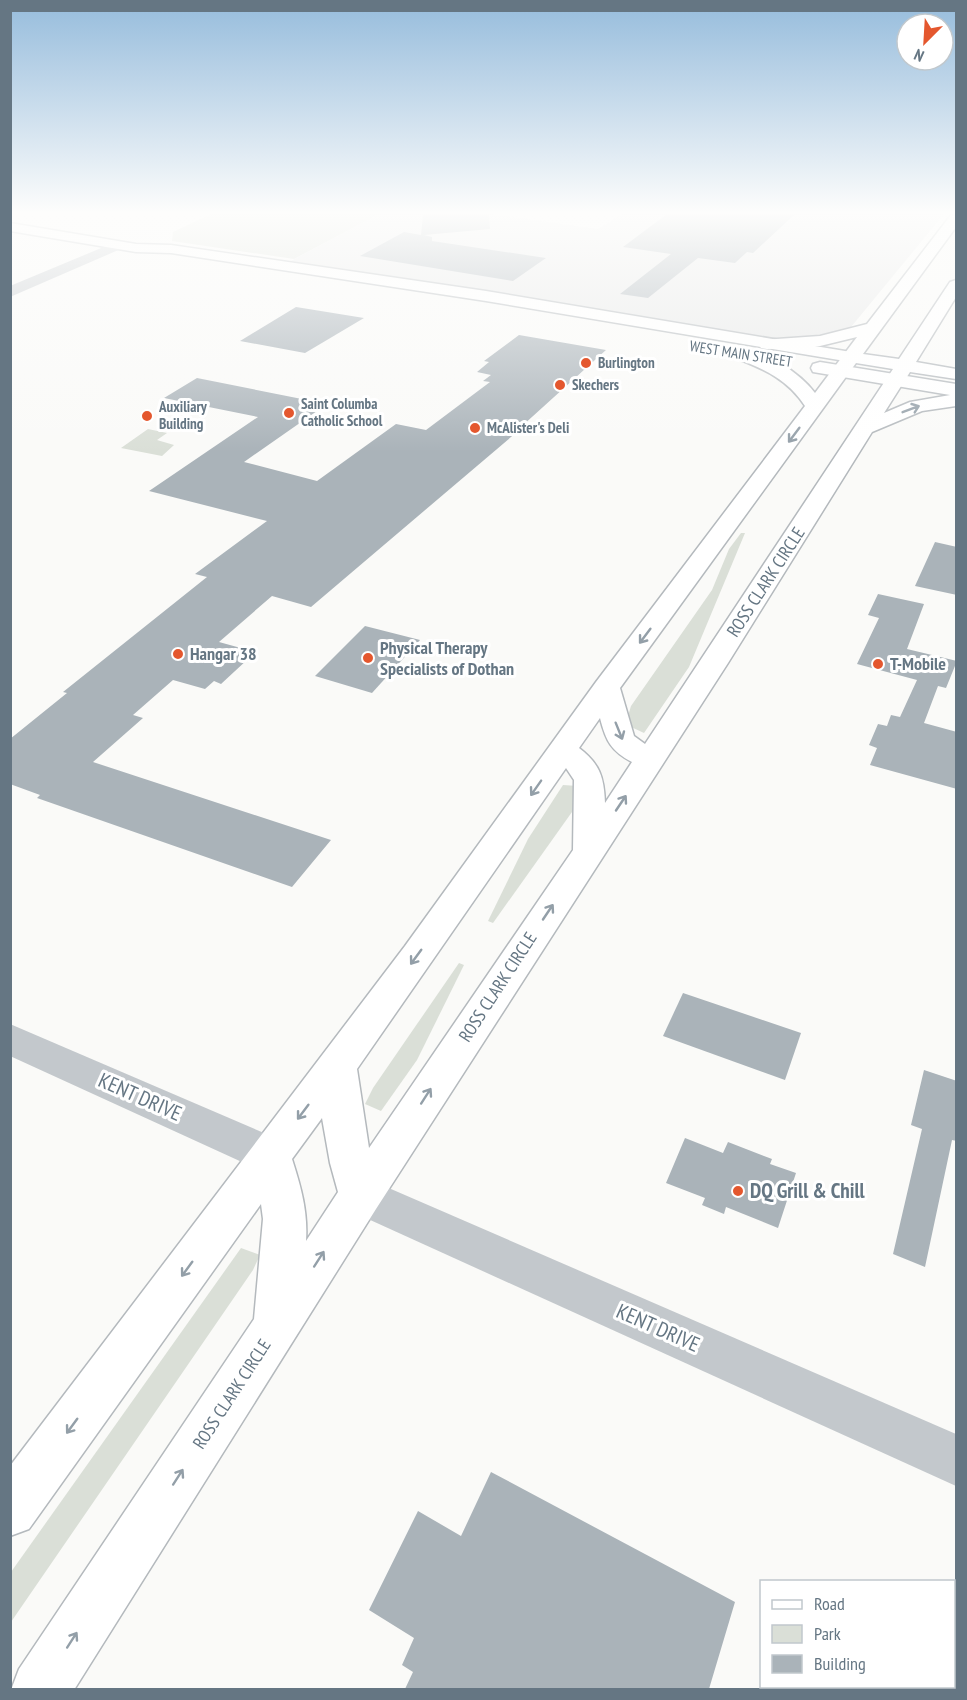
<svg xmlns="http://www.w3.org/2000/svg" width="967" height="1700" viewBox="0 0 967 1700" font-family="'PT Sans Narrow',sans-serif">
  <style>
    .built { fill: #e8e9e9 }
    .green { fill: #dadfd7 }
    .building { fill: #aab3b9 }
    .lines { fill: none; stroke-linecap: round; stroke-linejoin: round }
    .major-casing { stroke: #b5babe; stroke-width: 3 }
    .highway-casing { stroke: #b4b9bd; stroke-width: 3 }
    .minor { fill: #c3c8cc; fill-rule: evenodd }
    .major { fill: #fff; fill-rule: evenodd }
    .highway { fill: #fff; fill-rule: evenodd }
    .oneway { stroke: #939fa8 }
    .poi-dot { fill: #e4572e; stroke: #fff; stroke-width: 2 }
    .labels { text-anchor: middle; stroke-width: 6; stroke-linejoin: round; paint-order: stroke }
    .far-street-label { font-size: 15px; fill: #657683; stroke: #fff }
    .far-poi-label { font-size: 15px; font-weight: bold; fill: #657683; stroke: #fff; text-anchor: start }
    .street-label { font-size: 18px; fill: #657683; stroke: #fff }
    .poi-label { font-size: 18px; font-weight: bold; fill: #657683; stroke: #fff; text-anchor: start }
    .near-street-label { font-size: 21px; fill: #657683; stroke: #fff }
    .near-poi-label { font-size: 21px; font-weight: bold; fill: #657683; stroke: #fff; text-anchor: start }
  </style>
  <rect width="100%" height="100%" fill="#fafaf8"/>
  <path class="built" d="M 379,214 L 492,214 L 598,229 L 622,214 L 944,214 L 851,327 L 827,337 L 785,340 L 287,263 Z"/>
  <g class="green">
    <path d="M 211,214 L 379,214 L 294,259 L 172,241 L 173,232 Z"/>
    <path d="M 148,429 L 167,433 L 157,440 L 174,445 L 162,456 L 121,448 Z"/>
    <path d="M 741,533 L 745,533 L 689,667 L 644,733 L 629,726 L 627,719 L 631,706 L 712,590 L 729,549 Z"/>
    <path d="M 563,785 L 578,786 L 576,806 L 572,812 L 493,923 L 488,921 L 528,839 Z"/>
    <path d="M 459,963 L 464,965 L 417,1060 L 381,1111 L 365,1104 L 373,1088 Z"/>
    <path d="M 241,1248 L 260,1255 L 253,1270 L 11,1622 L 11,1572 Z"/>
  </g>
  <g class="building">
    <path d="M 423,214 L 489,214 L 490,229 L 424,235 L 432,237 L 432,241 L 546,258 L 513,281 L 360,256 L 404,232 L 421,235 Z"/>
    <path d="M 667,214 L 795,214 L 753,253 L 747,252 L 735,263 L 698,258 L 648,298 L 620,294 L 671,254 L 623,247 Z"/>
    <path d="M 296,307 L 364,318 L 305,353 L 240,341 Z"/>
    <path d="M 519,335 L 606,350 L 522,426 L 524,426 L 311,607 L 272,596 L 219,642 L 248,650 L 241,657 L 248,659 L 221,684 L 214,681 L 205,689 L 173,680 L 133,715 L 143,718 L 93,762 L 331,840 L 292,887 L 37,798 L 40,795 L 10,784 L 10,739 L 67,693 L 63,692 L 207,577 L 195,574 L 267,521 L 149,491 L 258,417 L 164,398 L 197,378 L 327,404 L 244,462 L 317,481 L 396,424 L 426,430 L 490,382 L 483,381 L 491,375 L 477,372 L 489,362 L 484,361 Z"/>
    <path d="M 935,542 L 957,547 L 957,595 L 915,586 Z"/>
    <path d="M 878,594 L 924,604 L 907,649 L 957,661 L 946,688 L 938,686 L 924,723 L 957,732 L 957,789 L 870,765 L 877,748 L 869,745 L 878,724 L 887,726 L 891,715 L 900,717 L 917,680 L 857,664 L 879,618 L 868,615 Z"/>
    <path d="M 365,626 L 420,640 L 372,693 L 315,676 Z"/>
    <path d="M 683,993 L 801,1033 L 785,1080 L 663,1036 Z"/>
    <path d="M 924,1070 L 957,1081 L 957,1141 L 952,1140 L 925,1267 L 893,1254 L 922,1129 L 911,1125 Z"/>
    <path d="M 685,1138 L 723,1153 L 728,1142 L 772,1159 L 770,1164 L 796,1173 L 778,1228 L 726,1207 L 724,1214 L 702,1205 L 705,1198 L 666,1183 Z"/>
    <path d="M 491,1472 L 735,1602 L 709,1689 L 405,1689 L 413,1672 L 402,1665 L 414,1638 L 369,1610 L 418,1511 L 461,1536 Z"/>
  </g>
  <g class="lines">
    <g class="major-casing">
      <g id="major">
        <path d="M 10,223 L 136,244 L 171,245 L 486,291 L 851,352 L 857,353 L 860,357 L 857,361 L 851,362 L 486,301 L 171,253 L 136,252 L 10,231 Z"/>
        <path d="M 820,362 L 956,384 L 956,396 L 813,372 L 811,368 L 813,364 Z"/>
      </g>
    </g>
    <g class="highway-casing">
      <path id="highway" d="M 956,214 L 956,227 L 863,354 L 899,359 L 950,282 L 956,280 L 956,297 L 916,362 L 956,369 L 956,379 L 910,372 L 884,413 L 910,402 L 956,394 L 956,406 L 922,411 L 872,432 L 728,663 L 376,1209 L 74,1690 L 11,1690 L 19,1669 L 254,1319 L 263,1219 L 261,1204 L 29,1529 L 10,1536 L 10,1466 L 405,946 L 596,682 L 805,406 C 788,380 766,370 738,359 L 735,355 L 738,351 C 761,345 802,375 815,393 L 857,337 L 820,346 L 767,349 L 761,348 L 758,344 L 761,340 L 820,336 L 867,324 L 951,215 ZM 856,363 L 893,369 L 645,744 L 634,736 L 620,688 ZM 600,718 C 606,741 611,751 632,762 L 605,803 C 604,777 600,764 579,748 ZM 566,768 L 574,780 L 573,850 L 369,1148 L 357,1069 ZM 322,1118 L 330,1163 L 338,1192 L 306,1241 C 308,1212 301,1187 292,1159 Z"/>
    </g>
    <g class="minor">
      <path d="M 118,241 L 125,245 L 123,248 L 10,297 L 10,286 Z"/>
      <path d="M 10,1024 L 285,1142 L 291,1155 L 285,1168 L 270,1173 L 255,1168 L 10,1056 Z"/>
      <path d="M 361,1176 L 956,1434 L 956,1486 L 346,1209 L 339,1195 L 346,1181 Z"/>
    </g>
    <use href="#major" class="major"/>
    <use href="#highway" class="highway"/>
  </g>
  <defs><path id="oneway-shaft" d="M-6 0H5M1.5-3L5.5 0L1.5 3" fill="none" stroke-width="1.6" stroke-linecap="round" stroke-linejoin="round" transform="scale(1.5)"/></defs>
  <g class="oneway">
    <use href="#oneway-shaft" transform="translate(911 409) rotate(-21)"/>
    <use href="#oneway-shaft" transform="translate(794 435) rotate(127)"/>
    <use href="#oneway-shaft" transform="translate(645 636) rotate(127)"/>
    <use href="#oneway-shaft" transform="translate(619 731) rotate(68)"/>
    <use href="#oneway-shaft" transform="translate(536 788) rotate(125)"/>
    <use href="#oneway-shaft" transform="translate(621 803) rotate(-56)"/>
    <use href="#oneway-shaft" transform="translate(548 912) rotate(-56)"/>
    <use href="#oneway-shaft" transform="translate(416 957) rotate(126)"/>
    <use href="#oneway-shaft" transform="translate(426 1096) rotate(-57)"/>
    <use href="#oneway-shaft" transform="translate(303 1112) rotate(127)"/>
    <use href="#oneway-shaft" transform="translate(319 1259) rotate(-57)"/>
    <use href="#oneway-shaft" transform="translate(187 1269) rotate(126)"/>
    <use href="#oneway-shaft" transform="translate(72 1426) rotate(126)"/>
    <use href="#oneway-shaft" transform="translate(178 1477) rotate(-57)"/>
    <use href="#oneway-shaft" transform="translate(72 1640) rotate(-57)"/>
  </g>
  <linearGradient id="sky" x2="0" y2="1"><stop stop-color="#96bcdc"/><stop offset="0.47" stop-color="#fdfdfc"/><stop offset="1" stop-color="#fdfdfc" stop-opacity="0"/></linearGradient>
  <rect width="967" height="452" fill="url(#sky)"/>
  <g class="poi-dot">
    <circle cx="586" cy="363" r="6"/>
    <circle cx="560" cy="385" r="6"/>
    <circle cx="289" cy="413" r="6"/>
    <circle cx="147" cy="416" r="6"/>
    <circle cx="475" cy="428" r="6"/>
    <circle cx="178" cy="654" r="6"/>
    <circle cx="368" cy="658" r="6"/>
    <circle cx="878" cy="664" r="6"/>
    <circle cx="738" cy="1191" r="6"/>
  </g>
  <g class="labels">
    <g class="far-street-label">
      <text transform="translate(741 354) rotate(9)" y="5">WEST MAIN STREET</text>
    </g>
    <g class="far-poi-label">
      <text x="598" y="368">Burlington</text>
      <text x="572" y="390">Skechers</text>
      <text x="301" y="409">Saint Columba<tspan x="301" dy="17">Catholic School</tspan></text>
      <text x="159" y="412">Auxiliary<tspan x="159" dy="17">Building</tspan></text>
      <text x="487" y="433">McAlister's Deli</text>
    </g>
    <g class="street-label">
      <text transform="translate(766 582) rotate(-57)" y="6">ROSS CLARK CIRCLE</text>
      <text transform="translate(498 987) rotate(-57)" y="6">ROSS CLARK CIRCLE</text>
      <text transform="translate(232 1394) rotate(-57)" y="6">ROSS CLARK CIRCLE</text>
    </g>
    <g class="poi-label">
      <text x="380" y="654">Physical Therapy<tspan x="380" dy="21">Specialists of Dothan</tspan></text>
      <text x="190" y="660">Hangar 38</text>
      <text x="890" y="670">T-Mobile</text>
    </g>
    <g class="near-street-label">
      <text transform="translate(140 1097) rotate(24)" y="7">KENT DRIVE</text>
      <text transform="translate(658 1328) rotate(24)" y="7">KENT DRIVE</text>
    </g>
    <g class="near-poi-label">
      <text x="750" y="1198">DQ Grill &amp; Chill</text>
    </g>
  </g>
  <rect width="967" height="1700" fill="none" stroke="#657683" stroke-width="24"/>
  <rect x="760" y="1580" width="195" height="108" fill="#ffffff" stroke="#c1c8cd" stroke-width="1.5"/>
  <rect x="772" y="1600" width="30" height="9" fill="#ffffff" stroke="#c1c8cd" stroke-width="1.5"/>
  <text x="814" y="1610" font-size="18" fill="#657683">Road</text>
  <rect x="772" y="1625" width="30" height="18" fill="#dadfd7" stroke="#c1c8cd" stroke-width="1.5"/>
  <text x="814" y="1640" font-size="18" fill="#657683">Park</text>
  <rect x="772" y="1655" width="30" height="18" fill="#aab3b9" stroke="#c1c8cd" stroke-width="1.5"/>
  <text x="814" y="1670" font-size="18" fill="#657683">Building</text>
  <g transform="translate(925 42) rotate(204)"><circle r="28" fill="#ffffff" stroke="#c1c8cd" stroke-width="1.5"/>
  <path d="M0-4.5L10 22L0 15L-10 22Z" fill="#e4572e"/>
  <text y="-9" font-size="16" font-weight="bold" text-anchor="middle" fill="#657683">N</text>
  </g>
</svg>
